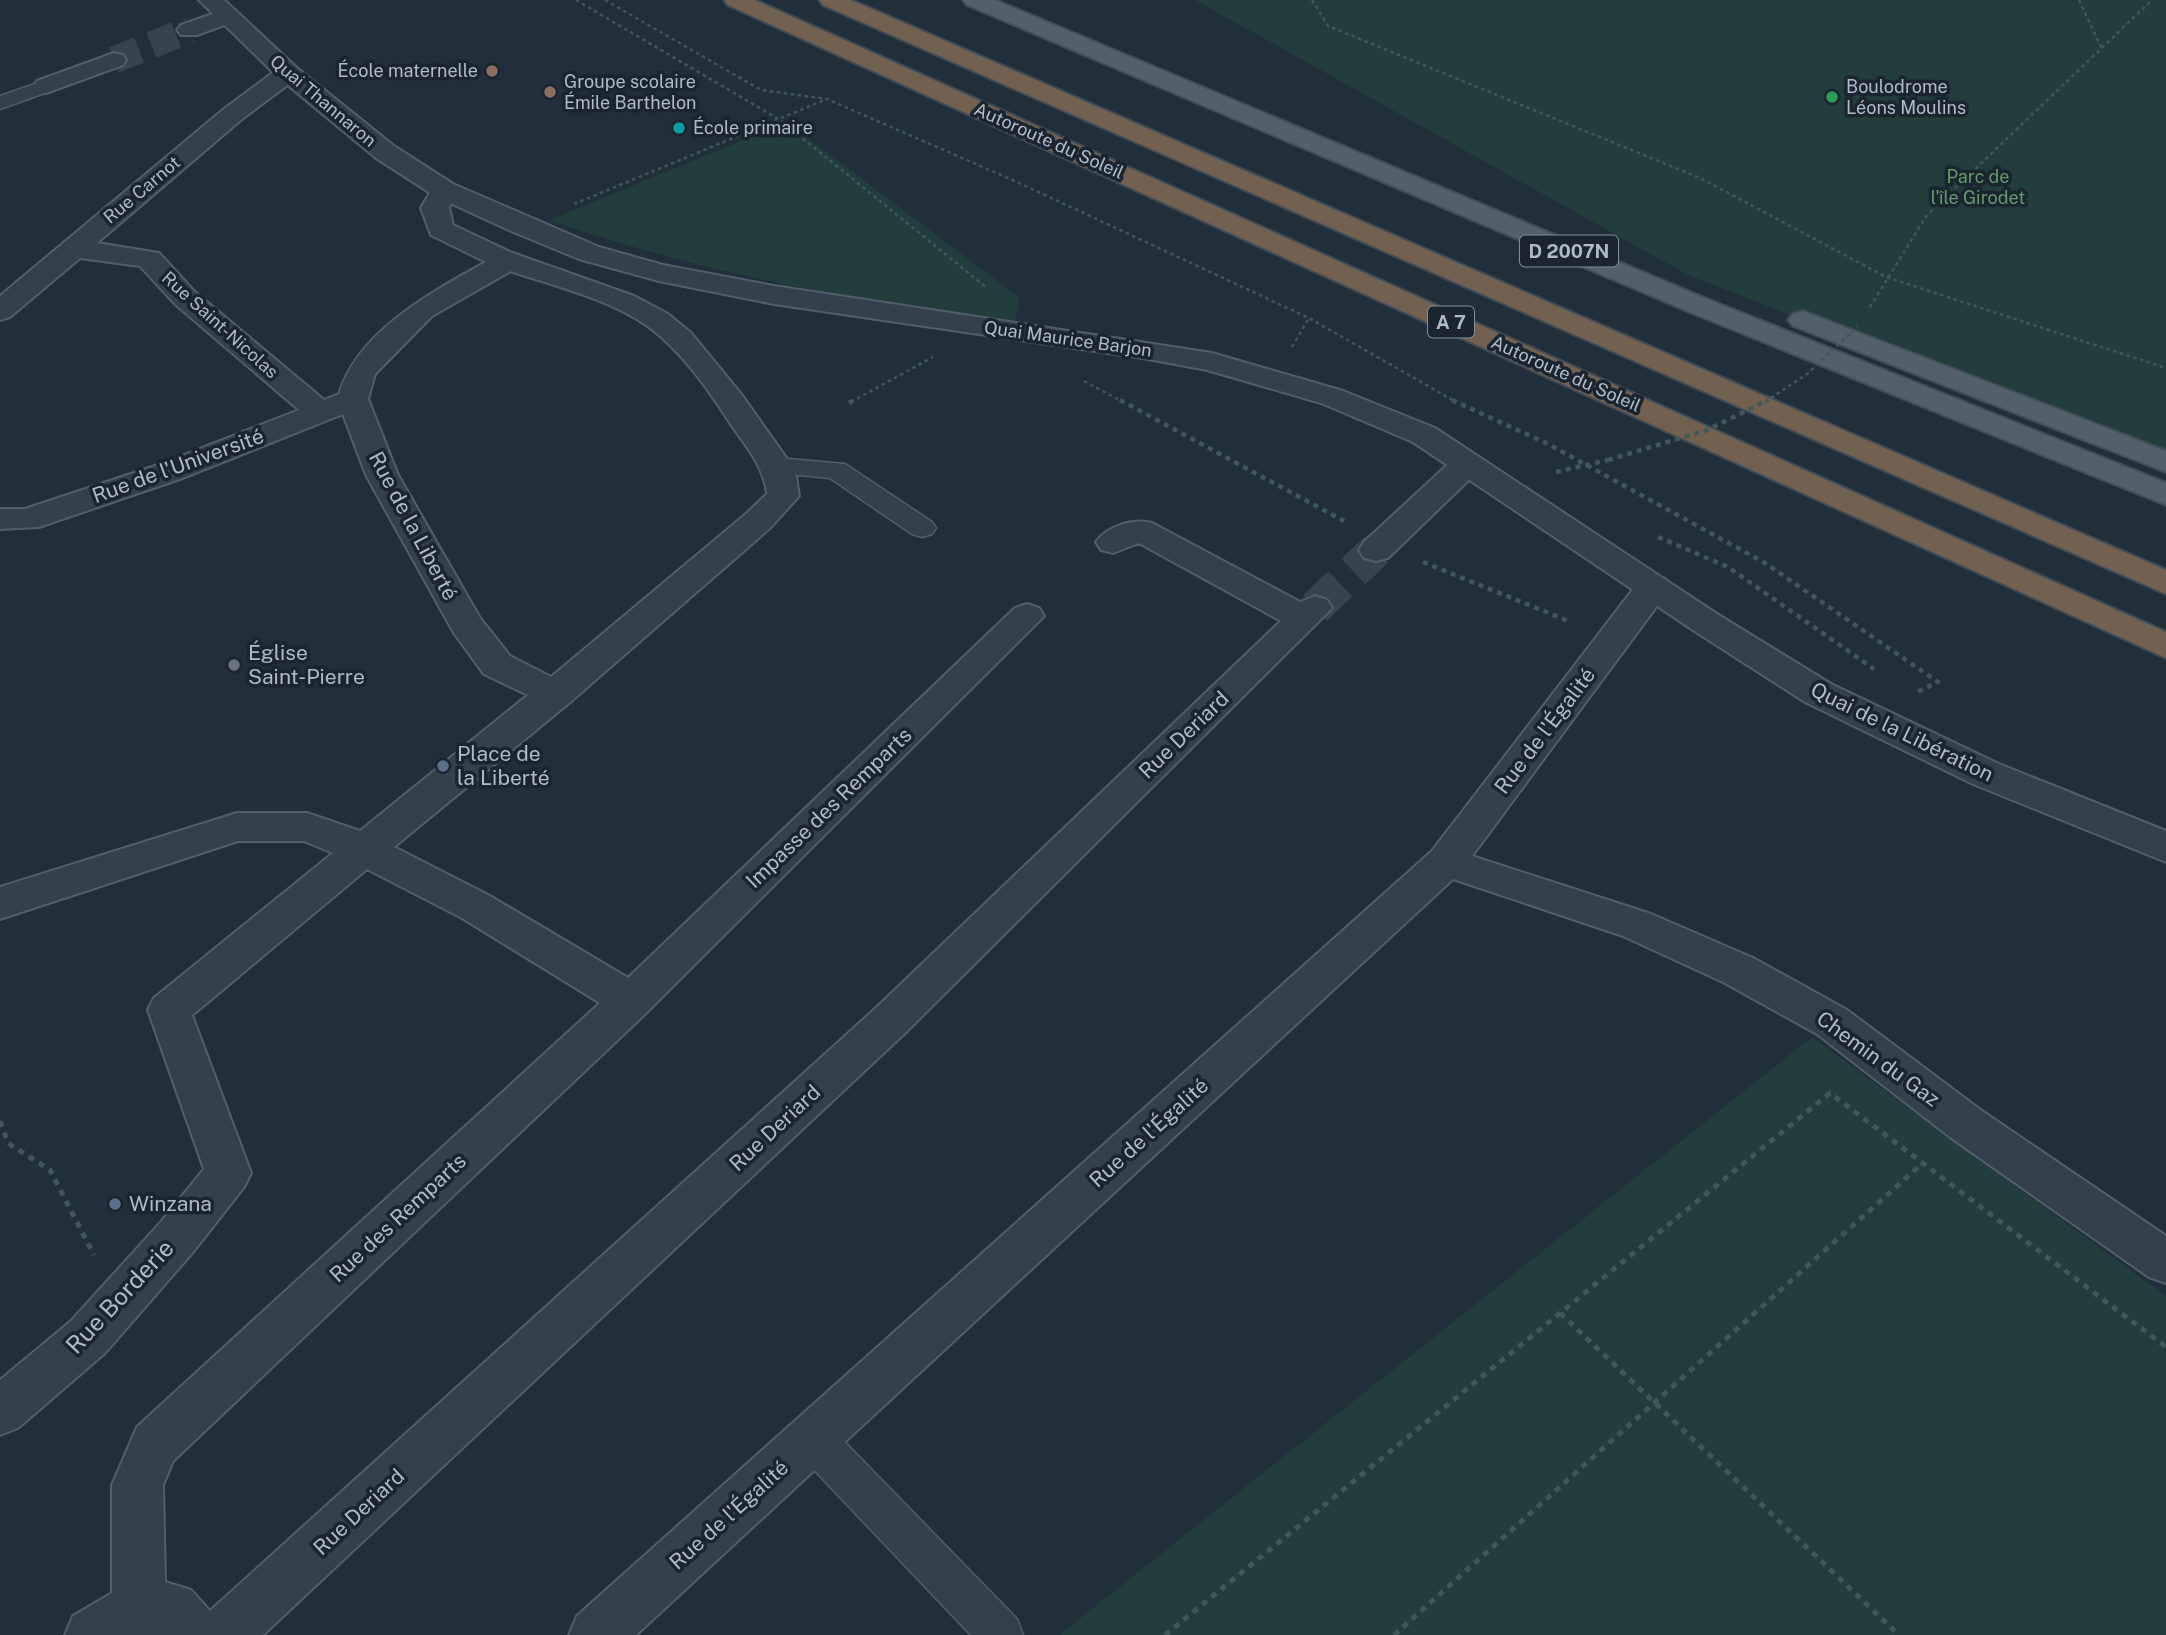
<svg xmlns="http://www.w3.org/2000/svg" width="2166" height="1635" viewBox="0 0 2166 1635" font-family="'Public Sans',sans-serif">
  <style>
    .green { fill: #233c3c }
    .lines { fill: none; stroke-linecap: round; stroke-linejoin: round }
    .pedestrian-tunnel { stroke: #364450; stroke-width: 27; stroke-dasharray: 27 13; stroke-linecap: butt }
    .minor-tunnel { stroke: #364450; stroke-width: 35; stroke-dasharray: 35 18; stroke-linecap: butt }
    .service-casing { stroke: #525e69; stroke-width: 3 }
    .pedestrian-casing { stroke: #525e69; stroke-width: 4 }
    .minor-casing { stroke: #525e69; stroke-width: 4 }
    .tertiary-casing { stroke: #525e69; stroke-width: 4 }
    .primary-casing { stroke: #414c57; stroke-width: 4 }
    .motorway-casing { stroke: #3f4b56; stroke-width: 4 }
    .path-far2 { stroke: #405858; stroke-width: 2.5; stroke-dasharray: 3.5 3.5; stroke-linecap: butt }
    .path-far1 { stroke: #405858; stroke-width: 4.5; stroke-dasharray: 5 5; stroke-linecap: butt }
    .path { stroke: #405858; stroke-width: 5; stroke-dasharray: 6 6; stroke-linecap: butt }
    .service { fill: #34404b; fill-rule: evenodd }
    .pedestrian { fill: #34404b; fill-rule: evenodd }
    .minor { fill: #34404b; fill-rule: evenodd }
    .tertiary { fill: #34404b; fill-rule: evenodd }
    .primary { fill: #52606b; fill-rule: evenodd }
    .motorway { fill: #726151; fill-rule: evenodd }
    .path-bridge-far1 { stroke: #405858; stroke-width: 2.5; stroke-dasharray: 3.5 3.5; stroke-linecap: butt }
    .path-bridge { stroke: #405858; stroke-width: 4.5; stroke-dasharray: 5 5; stroke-linecap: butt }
    .education-dot { fill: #8d6e63; stroke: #1a2530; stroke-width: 2.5 }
    .leisure-dot { fill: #2e9e5b; stroke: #1a2530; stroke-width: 2.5 }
    .culture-dot { fill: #0f9aa8; stroke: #1a2530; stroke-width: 2.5 }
    .worship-dot { fill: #6b7280; stroke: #1a2530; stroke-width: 2.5 }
    .service-dot { fill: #5c6f8a; stroke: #1a2530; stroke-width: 2.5 }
    .labels { text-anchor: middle; stroke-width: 7; stroke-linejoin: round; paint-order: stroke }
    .far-poi-label { font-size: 18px; fill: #afbbc7; stroke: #1a2530; text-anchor: start }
    .far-street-label { font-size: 18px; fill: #afbbc7; stroke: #1a2530 }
    .far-park-label { font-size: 18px; fill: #65996b; stroke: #1a2530 }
    .shield { fill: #1a2530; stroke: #828e9a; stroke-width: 2 }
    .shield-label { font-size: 19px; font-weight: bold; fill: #afbbc7 }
    .street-label { font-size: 21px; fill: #afbbc7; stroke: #1a2530 }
    .poi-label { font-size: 21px; fill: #afbbc7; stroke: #1a2530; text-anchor: start }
    .near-street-label { font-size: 24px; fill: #afbbc7; stroke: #1a2530 }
  </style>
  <rect width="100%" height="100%" fill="#212f3b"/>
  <g class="green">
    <path d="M 1195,0 L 2166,0 L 2166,462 L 1688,275 Z"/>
    <path d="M 787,122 L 1020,298 L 1015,321 C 857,303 699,272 549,220 Z"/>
    <path d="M 1812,1037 L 2166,1296 L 2166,1635 L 1059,1635 Z"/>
  </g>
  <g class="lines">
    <path class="pedestrian-tunnel" d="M 114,60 L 189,30"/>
    <path class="minor-tunnel" d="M 1315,608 L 1376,550"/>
    <g class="service-casing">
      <g id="service">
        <path d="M 46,80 L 53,82 L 56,86 L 53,90 L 0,109 L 0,96 Z"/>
        <path d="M 777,458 L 845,464 L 932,522 L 936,528 L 932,534 L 922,537 L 912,534 L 830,478 L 768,472 L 764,466 L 768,460 Z"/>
        <path d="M 813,1419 L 828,1425 L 1017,1619 L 1023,1635 L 971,1635 L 798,1453 L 792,1439 L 798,1425 Z"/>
      </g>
    </g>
    <g class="pedestrian-casing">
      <g id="pedestrian">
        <path d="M 227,9 L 235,11 L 239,16 L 235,21 L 197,35 L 181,35 L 177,30 L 181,25 Z"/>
        <path d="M 114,53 L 123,55 L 126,60 L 123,65 L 46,93 L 37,91 L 34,86 L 37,81 Z"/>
        <path d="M 169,993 L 184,998 L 190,1010 L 251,1173 L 244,1187 L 193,1252 L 105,1353 L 18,1428 L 0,1435 L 0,1380 L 71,1321 L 161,1222 L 204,1169 L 148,1010 L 154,998 Z"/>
      </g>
    </g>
    <g class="minor-casing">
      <g id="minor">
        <path d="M 288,66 L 297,68 L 300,73 L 297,78 L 242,119 L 97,243 L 159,253 L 195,292 L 324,400 L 339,394 C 358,331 432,292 486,262 L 431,235 L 421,208 L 435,184 L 453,184 L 457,190 L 449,208 L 453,225 L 510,252 L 634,296 L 668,314 L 691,333 L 741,394 L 787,459 L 796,476 L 799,496 L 770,528 L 569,703 L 394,847 L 490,896 L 628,978 L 1015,608 L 1027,604 L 1039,608 L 1044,616 L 646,1013 L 173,1461 L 163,1485 L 165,1582 L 191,1590 L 210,1611 L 876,1008 L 1281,621 L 1139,543 L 1113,553 L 1101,550 L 1096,542 C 1107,526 1134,518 1152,523 L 1300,602 L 1315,596 L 1327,600 L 1332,608 L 906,1032 L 263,1635 L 65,1635 L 73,1616 L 112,1593 L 112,1485 L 137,1427 L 600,1003 L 462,918 L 367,869 L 184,1022 L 169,1027 L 154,1022 L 148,1010 L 154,998 L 333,853 L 304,841 L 238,841 L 0,919 L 0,887 L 237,813 L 307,813 L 360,831 L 528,695 L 484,674 L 454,633 L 366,475 L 343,414 L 183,478 L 39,527 L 0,529 L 0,509 L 25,509 L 161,464 L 299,410 L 175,304 L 140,266 L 80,258 L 10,317 L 0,320 L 0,296 L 224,109 L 279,68 ZM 511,271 C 559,288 620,301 659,335 C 687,359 710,392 730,423 C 745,445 764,466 767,494 L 746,514 L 551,677 L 510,656 L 480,618 L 398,475 L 368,399 L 375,374 L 432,316 Z"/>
        <path d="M 1467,454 L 1478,457 L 1483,464 L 1478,471 L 1388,558 L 1376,561 L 1364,558 L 1359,550 L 1364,542 L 1456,457 Z"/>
        <path d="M 1653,576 L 1665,579 L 1670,587 L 1665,595 L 1472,856 L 1651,914 L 1753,958 L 1847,1010 L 1982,1111 L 2166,1236 L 2166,1283 L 2149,1277 L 1950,1137 L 1817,1034 L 1723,982 L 1623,936 L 1453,879 L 636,1635 L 569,1635 L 577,1616 L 1432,851 L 1641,579 Z"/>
      </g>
    </g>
    <g class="tertiary-casing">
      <path id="tertiary" d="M 199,0 L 224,0 L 297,68 L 394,146 L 453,184 L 599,247 L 663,265 L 774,286 L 1212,353 L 1343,391 L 1435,428 L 1717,614 L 1831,684 L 1999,764 L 2166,831 L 2166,862 L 1973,784 L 1805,702 L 1693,630 L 1413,442 L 1321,403 L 1207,370 L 1143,358 L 774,304 L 659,281 L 579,259 L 511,231 L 435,196 L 376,158 L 279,78 Z"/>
    </g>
    <g class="primary-casing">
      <g id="primary">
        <path d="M 963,0 L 995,0 L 1707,299 L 2166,483 L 2166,505 L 1687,311 L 967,5 Z"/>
        <path d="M 1803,311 L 2166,451 L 2166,472 L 1793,326 L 1788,320 L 1793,314 Z"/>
      </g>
    </g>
    <g class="motorway-casing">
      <g id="motorway">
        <path d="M 724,0 L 755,0 L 2166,632 L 2166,658 L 728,5 Z"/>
        <path d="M 819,0 L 851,0 L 2166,570 L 2166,594 L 823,5 Z"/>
      </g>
    </g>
    <g class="path-far2">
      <path d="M 576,0 L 780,120 L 986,287"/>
      <path d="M 605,0 L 761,90 L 827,99 L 1017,182 L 1309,318 L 1456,402"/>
      <path d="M 1312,0 L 1328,26 L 1700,178 L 1886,277 L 2166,368"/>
      <path d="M 2079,0 L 2102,49"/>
      <path d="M 574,204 L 827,99"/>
      <path d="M 1870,307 L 1927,215 L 2152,0"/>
      <path d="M 1292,347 L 1309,318"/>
      <path d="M 1084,381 L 1123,402"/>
      <path d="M 851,402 L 933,357"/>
    </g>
    <g class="path-far1">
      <path d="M 1120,400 L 1344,521"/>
      <path d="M 1452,400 L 1548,444 L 1765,563 L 1938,682 L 1915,693"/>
      <path d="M 849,403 L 854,400"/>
      <path d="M 1556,472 L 1608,460"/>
      <path d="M 1658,537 L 1728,567 L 1874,669"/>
      <path d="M 1423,562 L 1571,622"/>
    </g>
    <g class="path">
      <path d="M 0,1121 L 8,1143 L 50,1170 L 94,1255"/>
      <path d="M 1560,1313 L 1899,1635"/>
      <path d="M 1165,1635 L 1830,1093 L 2166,1347"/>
      <path d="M 1394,1635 L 1924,1162"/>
    </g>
    <use href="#service" class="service"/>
    <use href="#pedestrian" class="pedestrian"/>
    <use href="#minor" class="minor"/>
    <use href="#tertiary" class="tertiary"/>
    <use href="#primary" class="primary"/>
    <use href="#motorway" class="motorway"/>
    <path class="path-bridge-far1" d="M 1765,402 L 1807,374 L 1858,326"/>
    <path class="path-bridge" d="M 1608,460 L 1707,430 L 1768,400"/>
  </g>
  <g class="education-dot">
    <circle cx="492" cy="71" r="7"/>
    <circle cx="550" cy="92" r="7"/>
  </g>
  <circle class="leisure-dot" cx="1832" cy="97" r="7"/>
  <circle class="culture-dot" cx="679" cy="128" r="7"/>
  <circle class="worship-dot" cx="234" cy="665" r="7"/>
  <g class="service-dot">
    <circle cx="443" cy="766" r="7"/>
    <circle cx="115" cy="1204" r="7"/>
  </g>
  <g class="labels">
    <g class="far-poi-label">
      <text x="478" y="77" text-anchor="end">École maternelle</text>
      <text x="564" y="88">Groupe scolaire<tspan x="564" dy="21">Émile Barthelon</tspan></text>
      <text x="1846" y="93">Boulodrome<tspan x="1846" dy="21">Léons Moulins</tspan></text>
      <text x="693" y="134">École primaire</text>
    </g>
    <g class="far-street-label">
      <text transform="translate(323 101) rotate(40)" y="6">Quai Thannaron</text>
      <text transform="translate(1049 141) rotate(24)" y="6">Autoroute du Soleil</text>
      <text transform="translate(142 190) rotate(-40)" y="6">Rue Carnot</text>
      <text transform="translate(220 325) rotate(42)" y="6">Rue Saint-Nicolas</text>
      <text transform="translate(1068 339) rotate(8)" y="6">Quai Maurice Barjon</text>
      <text transform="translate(1566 374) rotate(24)" y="6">Autoroute du Soleil</text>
    </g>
    <g class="far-park-label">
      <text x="1978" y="183">Parc de<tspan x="1978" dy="21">l'île Girodet</tspan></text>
    </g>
    <g class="shield">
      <rect x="1520" y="235.5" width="98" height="31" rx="5"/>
      <rect x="1428" y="306.5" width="46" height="31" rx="5"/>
    </g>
    <g class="shield-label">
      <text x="1569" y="258">D 2007N</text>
      <text x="1451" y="329">A 7</text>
    </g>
    <g class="street-label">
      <text transform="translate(178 466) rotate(-20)" y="7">Rue de l'Université</text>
      <text transform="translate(413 526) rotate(62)" y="7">Rue de la Liberté</text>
      <text transform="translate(1545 731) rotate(-53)" y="7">Rue de l'Égalité</text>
      <text transform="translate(1902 732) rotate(26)" y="7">Quai de la Libération</text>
      <text transform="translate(1184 735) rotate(-44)" y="7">Rue Deriard</text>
      <text transform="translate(829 808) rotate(-44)" y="7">Impasse des Remparts</text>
      <text transform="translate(1878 1059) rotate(36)" y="7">Chemin du Gaz</text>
      <text transform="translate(775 1128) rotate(-43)" y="7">Rue Deriard</text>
      <text transform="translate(1149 1133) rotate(-42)" y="7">Rue de l'Égalité</text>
      <text transform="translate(398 1218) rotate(-43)" y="7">Rue des Remparts</text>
      <text transform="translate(359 1512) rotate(-43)" y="7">Rue Deriard</text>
      <text transform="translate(729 1515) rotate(-42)" y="7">Rue de l'Égalité</text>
    </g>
    <g class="poi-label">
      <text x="248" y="660">Église<tspan x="248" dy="24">Saint-Pierre</tspan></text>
      <text x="457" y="761">Place de<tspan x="457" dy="24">la Liberté</tspan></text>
      <text x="129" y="1211">Winzana</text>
    </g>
    <g class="near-street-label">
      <text transform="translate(120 1297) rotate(-47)" y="8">Rue Borderie</text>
    </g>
  </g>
</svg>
